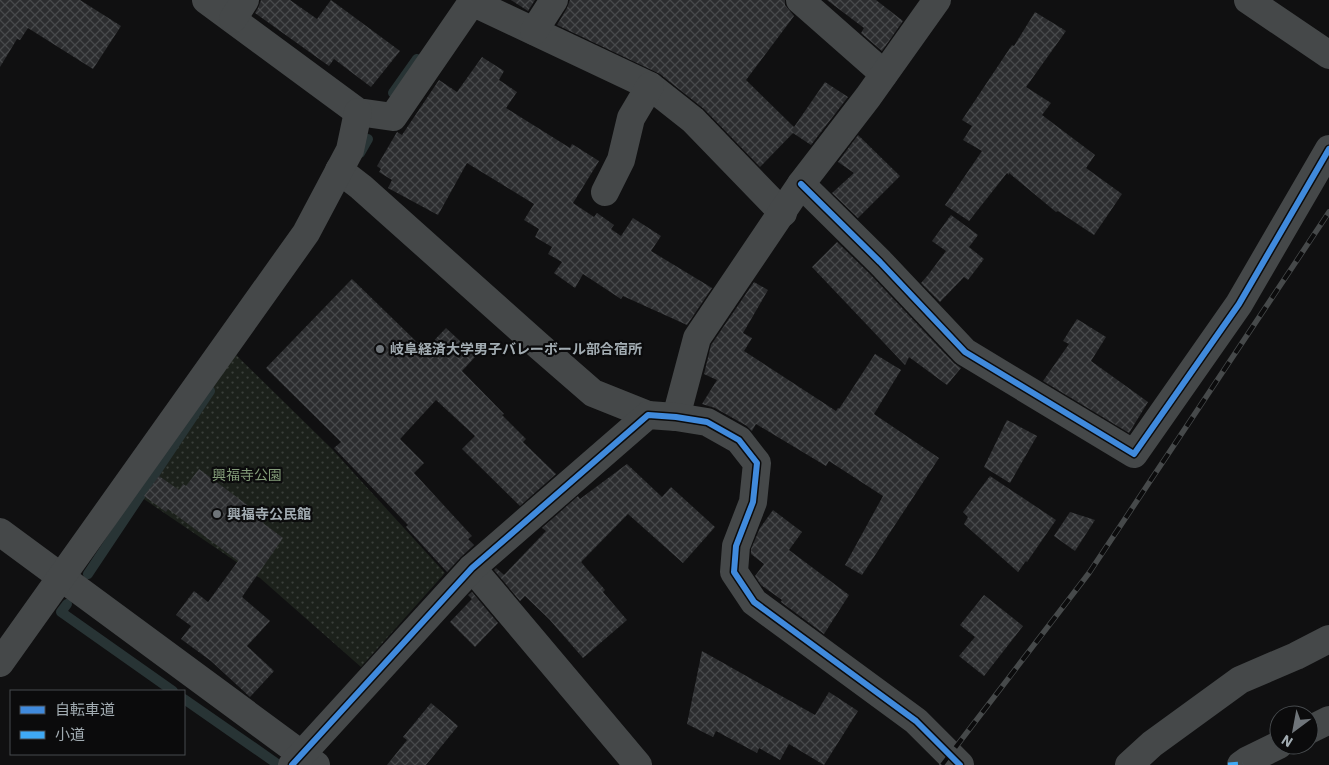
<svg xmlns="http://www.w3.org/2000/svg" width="1329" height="765" viewBox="0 0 1329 765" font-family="'IBM Plex Sans','Noto Sans JP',sans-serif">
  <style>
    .park { fill: url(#park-dots) }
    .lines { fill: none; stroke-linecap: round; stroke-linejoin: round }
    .stream { stroke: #283435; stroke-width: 10 }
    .building { fill: url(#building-cross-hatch) }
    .minor { stroke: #454849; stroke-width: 28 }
    .rail-casing { stroke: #46494a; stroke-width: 5.5 }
    .rail { stroke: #0b0b0c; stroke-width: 4; stroke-dasharray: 11; stroke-linecap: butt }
    .quiet { stroke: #3fa9f5; stroke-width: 5; stroke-dasharray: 10 5; stroke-linecap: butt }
    .cycleway-casing { stroke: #0b0b0c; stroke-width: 9 }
    .cycleway { stroke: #408adc; stroke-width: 6 }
    .poi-dot { fill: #6f757a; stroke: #0b0b0c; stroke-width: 2 }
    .labels { text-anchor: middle; stroke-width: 4.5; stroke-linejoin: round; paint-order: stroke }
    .poi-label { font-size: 14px; font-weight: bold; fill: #a2acb2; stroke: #0b0b0c; text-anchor: start }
    .park-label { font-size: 14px; fill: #839c79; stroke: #0b0b0c }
  </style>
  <defs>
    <pattern id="park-dots" width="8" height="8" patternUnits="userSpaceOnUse" patternTransform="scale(1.25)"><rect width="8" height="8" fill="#1c211b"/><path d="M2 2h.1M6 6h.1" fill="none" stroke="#3a3f3a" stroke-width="1.8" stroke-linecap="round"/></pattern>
    <pattern id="building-cross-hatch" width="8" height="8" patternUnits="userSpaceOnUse" patternTransform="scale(1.25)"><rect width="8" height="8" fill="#2c2d2f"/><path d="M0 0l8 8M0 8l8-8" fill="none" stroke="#47494b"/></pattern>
  </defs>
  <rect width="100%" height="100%" fill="#101011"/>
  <path class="park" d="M 235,354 L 332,449 L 445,573 L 361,667 L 260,578 L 135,493 Z"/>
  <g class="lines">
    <g class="stream">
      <path d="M 393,93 L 417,59"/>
      <path d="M 360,153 L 368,139"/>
      <path d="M 88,574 L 210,391"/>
      <path d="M 67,604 L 61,612 L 173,691"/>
      <path d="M 184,699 L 276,763"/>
    </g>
  </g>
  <g class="building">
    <path d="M 0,0 L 80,0 L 121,26 L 93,69 L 28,28 L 20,40 L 17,39 L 0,67 Z"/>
    <path d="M 261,0 L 290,0 L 317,19 L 331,0 L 400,51 L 371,87 L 334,59 L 329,66 L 255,13 L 258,8 Z"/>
    <path d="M 511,0 L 535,0 L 528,11 Z"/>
    <path d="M 570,0 L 785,0 L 785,5 L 794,16 L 746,80 L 794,127 L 825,82 L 848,97 L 811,145 L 793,133 L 760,167 L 704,109 L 660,74 L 557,25 L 567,8 Z"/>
    <path d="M 827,0 L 876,0 L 903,21 L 882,51 L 861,33 L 864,28 Z"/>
    <path d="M 1035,12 L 1066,31 L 1026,87 L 1051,103 L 1042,115 L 1095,155 L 1086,168 L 1122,194 L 1094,235 L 1058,211 L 1056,212 L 1009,173 L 1009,175 L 1007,173 L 969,221 L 945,205 L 982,151 L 963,140 L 972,126 L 962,120 L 1012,45 L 1014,46 Z"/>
    <path d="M 482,57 L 504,71 L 499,80 L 517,92 L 506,108 L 570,148 L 572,144 L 599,161 L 573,203 L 594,217 L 597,213 L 614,225 L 611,229 L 621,236 L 633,218 L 661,236 L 651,251 L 712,288 L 687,325 L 623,296 L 621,299 L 583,274 L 575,288 L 554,273 L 562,262 L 548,254 L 552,247 L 535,237 L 539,229 L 524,220 L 534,204 L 467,163 L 438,215 L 388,188 L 392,180 L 379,172 L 381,169 L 377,166 L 397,132 L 402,135 L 439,80 L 457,92 Z"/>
    <path d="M 858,135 L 900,176 L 858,218 L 832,193 L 854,173 L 838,162 Z"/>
    <path d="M 951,215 L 978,235 L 969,247 L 984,259 L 968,280 L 964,277 L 940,302 L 921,283 L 928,275 L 946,251 L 932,241 Z"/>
    <path d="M 837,242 L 869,273 L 954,363 L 961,368 L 947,385 L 909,357 L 905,365 L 812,267 Z"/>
    <path d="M 352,279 L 425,350 L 446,328 L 476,356 L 462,371 L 504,414 L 502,415 L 526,439 L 523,442 L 556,474 L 520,506 L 462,449 L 475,436 L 436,400 L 400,439 L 424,463 L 414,473 L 472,536 L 468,539 L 474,545 L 461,557 L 447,572 L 406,527 L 408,525 L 334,448 L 341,442 L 266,368 Z"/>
    <path d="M 754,282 L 768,290 L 743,333 L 752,338 L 744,351 L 836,411 L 838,408 L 839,409 L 875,354 L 901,370 L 874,414 L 939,458 L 862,575 L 845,565 L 883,496 L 829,461 L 826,466 L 756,424 L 752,431 L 747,426 L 715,408 L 702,404 L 717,380 L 704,374 L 711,345 Z"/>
    <path d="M 1077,319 L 1106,337 L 1091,361 L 1148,402 L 1129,433 L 1043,381 L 1069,344 L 1063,341 Z"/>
    <path d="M 1007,420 L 1037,436 L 1010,483 L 984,467 Z"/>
    <path d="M 627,464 L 662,497 L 671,487 L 715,527 L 683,563 L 628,514 L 581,562 L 605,590 L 603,592 L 627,620 L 583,658 L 549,619 L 525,596 L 520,601 L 494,570 L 496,568 L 504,575 L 546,531 L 542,528 L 578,496 L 580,499 Z"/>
    <path d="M 199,469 L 262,516 L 259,520 L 283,538 L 242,597 L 270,621 L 247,646 L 274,671 L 250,697 L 211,661 L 181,639 L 191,626 L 176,615 L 194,591 L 208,602 L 238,561 L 168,509 L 166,512 L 144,496 L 159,476 L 179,490 L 183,484 L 186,486 Z"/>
    <path d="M 990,476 L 1056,520 L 1027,562 L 1026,561 L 1018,572 L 964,524 L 968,517 L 963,512 Z"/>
    <path d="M 773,510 L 802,532 L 789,550 L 849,595 L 824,634 L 781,602 L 782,600 L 761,585 L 755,576 L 764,564 L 751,554 L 751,549 L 760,528 Z"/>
    <path d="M 1070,512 L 1095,520 L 1075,551 L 1054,536 Z"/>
    <path d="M 472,592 L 498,623 L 475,647 L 450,622 L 472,599 L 468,595 Z"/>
    <path d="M 984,595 L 1023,626 L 984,676 L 959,656 L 975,637 L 960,625 Z"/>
    <path d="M 702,651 L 815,715 L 829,692 L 858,711 L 824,765 L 789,744 L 780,760 L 759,748 L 757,753 L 716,731 L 713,737 L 687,724 Z"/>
    <path d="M 431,703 L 458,726 L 426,765 L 387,765 L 407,740 L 403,737 Z"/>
  </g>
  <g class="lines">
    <g class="minor">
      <path d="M 206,0 L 358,112 L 393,117 L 472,2 L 650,86 L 693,120 L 783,213"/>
      <path d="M 800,0 L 884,74"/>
      <path d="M 1248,0 L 1329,55"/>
      <path d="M 233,19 L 245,0"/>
      <path d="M 534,31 L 554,0"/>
      <path d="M 339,170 L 361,187 L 539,346 L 593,393 L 648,415"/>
      <path d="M 801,184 L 880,262 L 965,352 L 1134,454 L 1239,304 L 1329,149"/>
      <path d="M 605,192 L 621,160 L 631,118 L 650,86"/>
      <path d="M 676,417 L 697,338 L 801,184 L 868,97 L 937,0"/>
      <path d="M 0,532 L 316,765"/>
      <path d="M 472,568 L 638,765"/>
      <path d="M 0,663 L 306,233 L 350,150 L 358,112"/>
      <path d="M 1309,730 L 1329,720"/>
      <path d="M 292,765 L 472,568 L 648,415 L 676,417 L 707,422 L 739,440 L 757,463 L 753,502 L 736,546 L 734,572 L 754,602 L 916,721 L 960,765"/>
      <path d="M 1129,765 L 1152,744 L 1240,680 L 1296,656 L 1329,639"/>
      <path d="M 1241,765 L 1248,760 L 1279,745"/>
    </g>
    <g class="rail-casing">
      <path id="rail" d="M 942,765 L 1089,573 L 1329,212"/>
    </g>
    <use href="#rail" class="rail"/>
    <path class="quiet" d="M 1228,765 L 1243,764"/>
    <g class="cycleway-casing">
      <g id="cycleway">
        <path d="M 801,184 L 880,262 L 965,352 L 1134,454 L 1239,304 L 1329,149"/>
        <path d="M 292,765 L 472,568 L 648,415 L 676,417 L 707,422 L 739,440 L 757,463 L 753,502 L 736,546 L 734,572 L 754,602 L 916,721 L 960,765"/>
      </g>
    </g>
    <use href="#cycleway" class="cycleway"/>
  </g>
  <g class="poi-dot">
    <circle cx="380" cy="349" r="5"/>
    <circle cx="217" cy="514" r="5"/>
  </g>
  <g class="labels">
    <g class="poi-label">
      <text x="390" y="354">岐阜経済大学男子バレーボール部合宿所</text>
      <text x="227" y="519">興福寺公民館</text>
    </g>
    <g class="park-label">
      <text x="247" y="480">興福寺公園</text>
    </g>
  </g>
  <rect x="10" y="690" width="175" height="65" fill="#0b0b0c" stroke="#474b4e"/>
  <rect x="20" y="706" width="25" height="8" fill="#408adc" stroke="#474b4e"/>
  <text x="55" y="715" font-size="15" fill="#a2acb2">自転車道</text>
  <rect x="20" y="731" width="25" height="8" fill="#3fa9f5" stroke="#474b4e"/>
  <text x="55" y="740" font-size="15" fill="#a2acb2">小道</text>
  <g transform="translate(1294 730) rotate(212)"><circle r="24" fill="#0b0b0c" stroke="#474b4e"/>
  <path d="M0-4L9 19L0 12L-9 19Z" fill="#6f757a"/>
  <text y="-8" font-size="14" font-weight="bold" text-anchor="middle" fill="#a2acb2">N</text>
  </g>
</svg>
